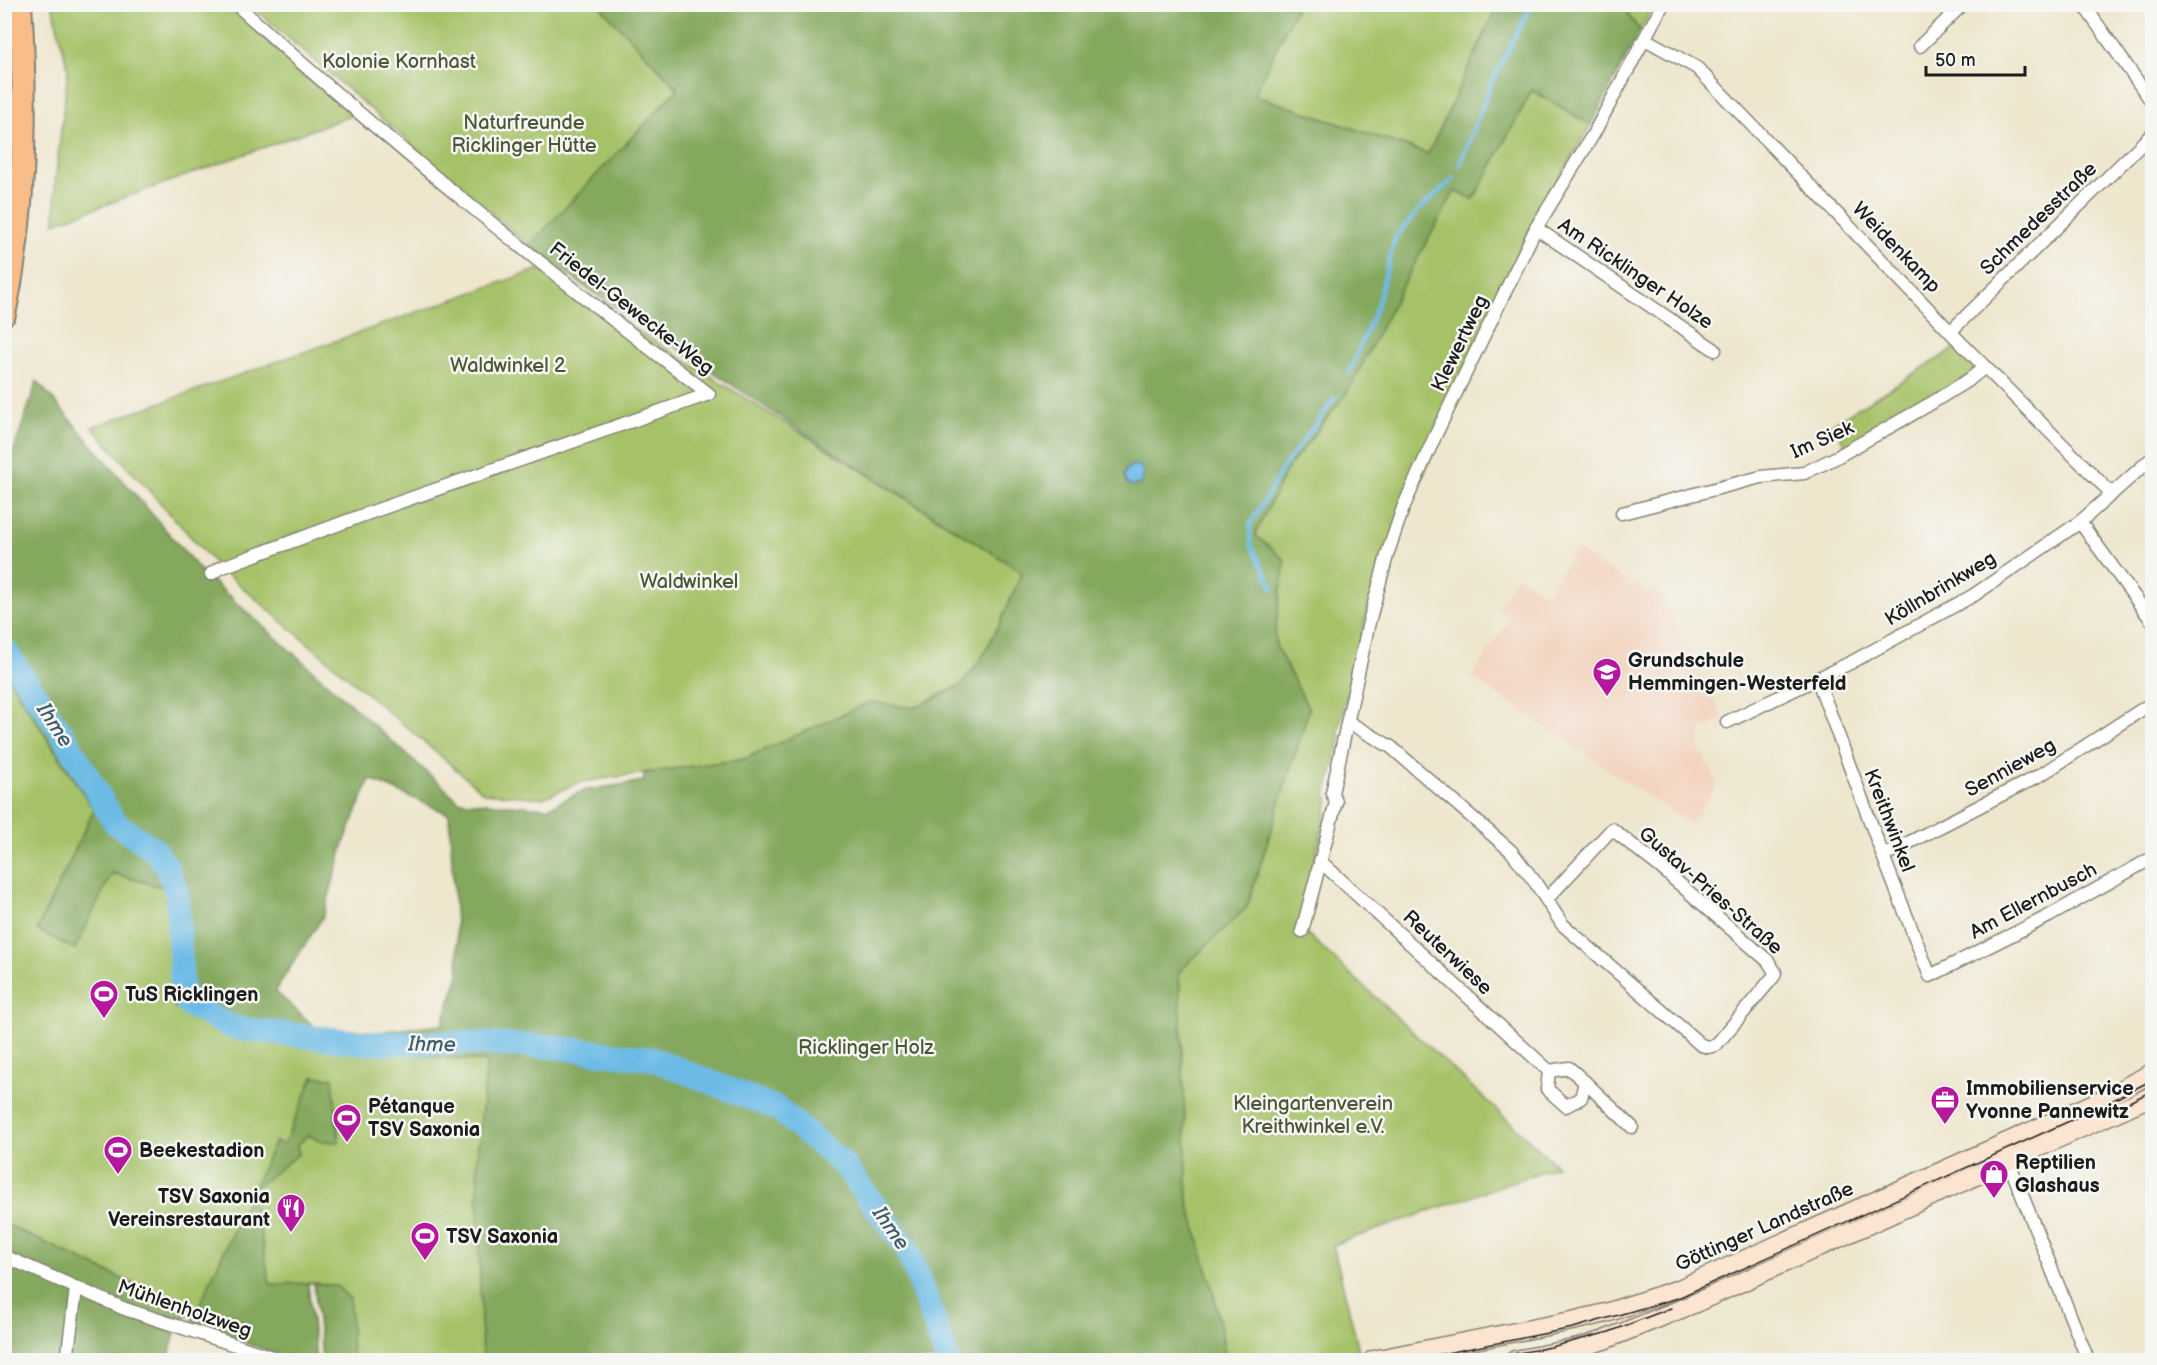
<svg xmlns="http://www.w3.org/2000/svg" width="2157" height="1365" viewBox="0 0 2157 1365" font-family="'Balsamiq Sans',sans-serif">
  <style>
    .built { fill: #f3d4bf }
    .green { fill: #a6c269; stroke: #616f42; stroke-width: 1.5 }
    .forest { fill: #84a85d; stroke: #50623c; stroke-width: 1.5; fill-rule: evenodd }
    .water { fill: #6cbbe6; stroke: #446c81; stroke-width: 1.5 }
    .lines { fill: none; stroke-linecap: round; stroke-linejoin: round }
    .stream { stroke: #6cbbe6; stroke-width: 4 }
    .river { stroke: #6cbbe6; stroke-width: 24 }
    .street-casing { stroke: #858174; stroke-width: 15 }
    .secondary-casing { stroke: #858174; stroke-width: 21 }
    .highway-casing { stroke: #858174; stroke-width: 26 }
    .street { stroke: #fff; stroke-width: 12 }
    .secondary { stroke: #fce5d0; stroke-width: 18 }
    .highway { stroke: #f8bd89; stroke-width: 22 }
    .tram { stroke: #1c1c1c; stroke-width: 1.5 }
    .labels { text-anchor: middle; stroke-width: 5; stroke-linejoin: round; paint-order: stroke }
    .park-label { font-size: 20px; fill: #4c5637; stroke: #f6f6f2 }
    .street-label { font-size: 20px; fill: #1c1c1c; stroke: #f6f6f2 }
    .poi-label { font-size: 20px; font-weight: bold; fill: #1c1c1c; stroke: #f6f6f2; text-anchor: start }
    .water-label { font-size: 21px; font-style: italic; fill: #3c5c6d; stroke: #f6f6f2 }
  </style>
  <rect width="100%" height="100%" fill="#f6f6f2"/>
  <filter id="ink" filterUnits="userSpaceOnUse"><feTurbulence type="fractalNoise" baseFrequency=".0167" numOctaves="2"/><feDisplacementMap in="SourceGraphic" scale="12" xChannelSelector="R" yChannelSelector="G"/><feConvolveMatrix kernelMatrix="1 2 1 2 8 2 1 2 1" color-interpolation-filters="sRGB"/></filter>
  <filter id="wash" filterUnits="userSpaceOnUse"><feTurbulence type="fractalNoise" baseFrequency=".008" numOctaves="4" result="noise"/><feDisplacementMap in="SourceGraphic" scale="24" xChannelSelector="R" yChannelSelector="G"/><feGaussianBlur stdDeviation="1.35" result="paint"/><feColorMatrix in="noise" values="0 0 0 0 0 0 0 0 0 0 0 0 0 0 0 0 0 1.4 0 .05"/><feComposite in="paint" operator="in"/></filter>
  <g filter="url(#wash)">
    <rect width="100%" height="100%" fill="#eee6cd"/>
    <path class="built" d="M 1576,549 L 1625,580 L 1629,588 L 1640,583 L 1645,594 L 1657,588 L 1723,718 L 1702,729 L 1698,745 L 1718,784 L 1690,825 L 1471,677 L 1511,617 L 1497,607 L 1517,576 L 1546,594 Z"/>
    <g class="green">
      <path d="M 52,5 L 226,5 L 353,115 L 55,223 L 55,184 L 68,69 Z"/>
      <path d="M 250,5 L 599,5 L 678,89 L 529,246 Z"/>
      <path d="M 1297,5 L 1498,5 L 1429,154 L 1254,95 Z"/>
      <path d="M 1621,5 L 1654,5 L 1640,31 Z"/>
      <path d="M 1532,90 L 1591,125 L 1530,229 L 1481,332 L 1367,613 L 1338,733 L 1341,737 L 1326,795 L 1329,799 L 1300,927 L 1557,1166 L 1333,1245 L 1359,1351 L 1302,1360 L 1290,1358 L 1273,1360 L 1226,1360 L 1215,1299 L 1188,1201 L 1179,972 L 1247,907 L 1309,709 L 1276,646 L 1255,535 L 1286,470 L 1349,390 L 1401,288 L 1455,191 L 1474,199 Z"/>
      <path d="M 539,269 L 1023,572 L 1001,621 L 980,661 L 961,685 L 913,708 L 870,702 L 744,759 L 580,782 L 543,798 L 484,793 L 216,565 L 92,427 Z"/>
      <path d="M 1962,344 L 1985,367 L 1848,451 L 1837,431 L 1830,425 Z"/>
      <path d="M 5,673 L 94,810 L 37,930 L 75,949 L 111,873 L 166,888 L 174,1007 L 232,1034 L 487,1062 L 477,1157 L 482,1360 L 352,1360 L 350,1299 L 314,1283 L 270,1285 L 257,1213 L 247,1200 L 196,1313 L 5,1224 Z"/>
    </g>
    <g class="forest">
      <path d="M 599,5 L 1297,5 L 1254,95 L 1428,154 L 1498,5 L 1621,5 L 1640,31 L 1591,125 L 1532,90 L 1474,199 L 1455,191 L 1401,288 L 1349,390 L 1286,470 L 1255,535 L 1285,560 L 1275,635 L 1276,646 L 1309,709 L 1247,907 L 1179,972 L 1188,1201 L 1215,1299 L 1226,1360 L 482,1360 L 477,1157 L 487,1062 L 232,1034 L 174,1007 L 166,888 L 112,873 L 75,949 L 37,930 L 94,810 L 5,673 L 5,477 L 37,381 L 201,571 L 459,801 L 548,808 L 582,791 L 644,781 L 644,773 L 744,759 L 870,702 L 913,708 L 943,695 L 961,685 L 980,661 L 1001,621 L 1022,572 L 814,439 L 589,290 L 529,246 L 678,89 ZM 370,779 L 449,814 L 459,975 L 442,1025 L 377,1032 L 315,1027 L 275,991 L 323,917 L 344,843 Z"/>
      <path d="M 313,1077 L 333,1078 L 339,1142 L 320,1141 L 308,1135 L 297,1146 L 299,1154 L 253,1189 L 275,1141 L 284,1145 Z"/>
      <path d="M 248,1199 L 257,1213 L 270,1284 L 308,1283 L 316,1360 C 279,1360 227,1335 192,1321 Z"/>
      <path d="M 5,1224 L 192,1312 L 176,1329 L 168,1360 L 33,1360 L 5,1356 Z"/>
      <path d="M 314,1283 L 337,1286 L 350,1299 L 352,1360 L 322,1360 Z"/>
    </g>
    <path class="water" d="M 1132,465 L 1141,466 L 1144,475 L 1140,484 L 1132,486 L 1126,483 L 1124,476 L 1126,470 Z"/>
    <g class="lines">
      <g class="stream">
        <path d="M 1459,166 L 1491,84 L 1532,4"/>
        <path d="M 1349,373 L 1377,306 L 1395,238 L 1418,211 L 1454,178"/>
        <path d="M 1273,588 L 1251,545 L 1250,525 L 1285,465 L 1335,398"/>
      </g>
      <path class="river" d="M 4,649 L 69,744 L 115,823 L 154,849 L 166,866 L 177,893 L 182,991 L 188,1005 L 234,1028 L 365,1043 L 466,1043 L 555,1047 L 653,1059 L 778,1109 L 843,1164 L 907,1248 L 948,1360"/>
    </g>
  </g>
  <g filter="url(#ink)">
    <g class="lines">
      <g class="street-casing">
        <g id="street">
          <path d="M 2083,4 L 2152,102"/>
          <path d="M 1645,39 L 1697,68 L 1962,344 L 2112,494"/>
          <path d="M 1920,46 L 1963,4"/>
          <path d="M 1536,228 L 1715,350"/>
          <path d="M 1951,331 L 2152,134"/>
          <path d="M 1622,513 L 1761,477 L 1804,473 L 1835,458 L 1930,404 L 1970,379 L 1985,367"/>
          <path d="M 2080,522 L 2152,621"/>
          <path d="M 211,574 L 220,568 L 369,513 L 709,394 C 547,270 387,142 236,4"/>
          <path d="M 1817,678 L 1883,856 L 1930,976 L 2049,916 L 2152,858"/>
          <path d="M 1348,722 L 1391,747 L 1511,851 L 1535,882 L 1562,924 L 1701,1045 L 1708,1047 L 1716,1045 L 1774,976 L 1775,972 L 1768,961 L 1660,867 L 1612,829 L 1547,899"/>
          <path d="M 1727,722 L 1852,662 L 1974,595 L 2080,522 L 2152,458"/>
          <path d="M 1883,856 L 2042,774 L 2152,703"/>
          <path d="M 1320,861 L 1549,1071"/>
          <path d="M 1302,931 L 1336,802 L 1332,793 L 1369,622 L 1388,552 L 1403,508 L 1436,434 L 1536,228 L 1594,133 L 1663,4"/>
          <path d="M 1569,1068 L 1585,1082 L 1581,1098 L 1566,1106 L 1547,1089 L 1549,1071 Z"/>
          <path d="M 1585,1082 L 1632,1127"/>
          <path d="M 2006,1155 L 2088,1360"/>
          <path d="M 4,1256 L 125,1309 L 281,1360"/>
          <path d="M 67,1360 L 76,1289"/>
        </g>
      </g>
      <g class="secondary-casing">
        <g id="secondary">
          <path d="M 1373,1360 L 1572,1321 L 1606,1313 L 1679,1289 L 2101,1100 L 2152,1073"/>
          <path d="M 1515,1360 L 1578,1348 L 1604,1340 L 1691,1305 L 2152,1096"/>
        </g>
      </g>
      <g class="highway-casing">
        <path id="highway" d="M 4,314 C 26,213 27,107 20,4"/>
      </g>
      <use href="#street" class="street"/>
      <use href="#secondary" class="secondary"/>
      <use href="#highway" class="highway"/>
      <g class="tram">
        <path d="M 2125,1104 L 2152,1091"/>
        <path d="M 1411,1360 L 1573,1328 L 1678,1298 L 2096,1109 L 2152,1080"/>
        <path d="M 1480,1360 L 1551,1347 L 1609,1332 L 1671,1308"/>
      </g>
    </g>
  </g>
  <defs>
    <g id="school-pin" transform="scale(1.5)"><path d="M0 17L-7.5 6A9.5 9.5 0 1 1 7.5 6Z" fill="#b5179e" stroke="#f6f6f2"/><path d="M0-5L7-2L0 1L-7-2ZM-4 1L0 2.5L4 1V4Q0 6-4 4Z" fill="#fff"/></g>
    <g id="stadium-pin" transform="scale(1.5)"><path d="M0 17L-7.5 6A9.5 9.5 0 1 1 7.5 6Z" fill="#b5179e" stroke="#f6f6f2"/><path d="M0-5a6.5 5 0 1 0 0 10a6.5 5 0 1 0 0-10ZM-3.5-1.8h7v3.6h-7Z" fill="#fff"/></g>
    <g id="office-pin" transform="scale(1.5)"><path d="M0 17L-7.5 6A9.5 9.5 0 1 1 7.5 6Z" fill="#b5179e" stroke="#f6f6f2"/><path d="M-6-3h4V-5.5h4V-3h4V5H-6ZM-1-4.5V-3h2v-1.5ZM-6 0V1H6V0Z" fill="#fff"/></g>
    <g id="shop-pin" transform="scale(1.5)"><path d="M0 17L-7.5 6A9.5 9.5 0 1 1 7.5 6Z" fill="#b5179e" stroke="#f6f6f2"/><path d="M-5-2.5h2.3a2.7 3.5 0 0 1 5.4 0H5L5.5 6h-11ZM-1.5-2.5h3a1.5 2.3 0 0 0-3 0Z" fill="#fff"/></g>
    <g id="restaurant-pin" transform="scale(1.5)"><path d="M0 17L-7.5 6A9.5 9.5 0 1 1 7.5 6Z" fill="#b5179e" stroke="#f6f6f2"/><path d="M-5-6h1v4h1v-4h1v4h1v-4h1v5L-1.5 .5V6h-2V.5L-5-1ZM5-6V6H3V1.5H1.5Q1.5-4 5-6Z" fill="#fff"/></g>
  </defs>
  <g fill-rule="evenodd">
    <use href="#school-pin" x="1607" y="672"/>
    <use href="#stadium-pin" x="104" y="994"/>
    <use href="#office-pin" x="1945" y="1100"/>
    <use href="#stadium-pin" x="347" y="1118"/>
    <use href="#stadium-pin" x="118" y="1150"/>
    <use href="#shop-pin" x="1994" y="1174"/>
    <use href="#restaurant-pin" x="291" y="1208"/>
    <use href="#stadium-pin" x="425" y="1236"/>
  </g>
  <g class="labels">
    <g class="park-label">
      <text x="399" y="68">Kolonie Kornhast</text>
      <text x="524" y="129">Naturfreunde<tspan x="524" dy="23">Ricklinger Hütte</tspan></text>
      <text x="508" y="372">Waldwinkel 2</text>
      <text x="689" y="588">Waldwinkel</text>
      <text x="866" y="1054">Ricklinger Holz</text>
      <text x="1313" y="1110">Kleingartenverein<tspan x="1313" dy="23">Kreithwinkel e.V.</tspan></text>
    </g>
    <g class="street-label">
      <text transform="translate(2038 218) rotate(-44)" y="7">Schmedesstraße</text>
      <text transform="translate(1897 247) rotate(46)" y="7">Weidenkamp</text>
      <text transform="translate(1636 273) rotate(34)" y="7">Am Ricklinger Holze</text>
      <text transform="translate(632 308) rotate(38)" y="7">Friedel-Gewecke-Weg</text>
      <text transform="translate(1459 343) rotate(-64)" y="7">Klewertweg</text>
      <text transform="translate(1822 439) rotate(-24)" y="7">Im Siek</text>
      <text transform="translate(1940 588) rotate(-31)" y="7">Köllnbrinkweg</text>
      <text transform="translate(2010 767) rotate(-29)" y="7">Sennieweg</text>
      <text transform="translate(1890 820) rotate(69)" y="7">Kreithwinkel</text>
      <text transform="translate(1711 890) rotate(41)" y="7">Gustav-Pries-Straße</text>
      <text transform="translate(2033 900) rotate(-28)" y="7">Am Ellernbusch</text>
      <text transform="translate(1448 952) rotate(43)" y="7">Reuterwiese</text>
      <text transform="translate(1764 1226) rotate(-24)" y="7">Göttinger Landstraße</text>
      <text transform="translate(185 1308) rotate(19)" y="7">Mühlenholzweg</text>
    </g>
    <g class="poi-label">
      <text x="1628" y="667">Grundschule<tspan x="1628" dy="23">Hemmingen-Westerfeld</tspan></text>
      <text x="125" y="1001">TuS Ricklingen</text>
      <text x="1966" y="1095">Immobilienservice<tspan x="1966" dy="23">Yvonne Pannewitz</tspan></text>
      <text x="368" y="1113">Pétanque<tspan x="368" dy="23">TSV Saxonia</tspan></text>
      <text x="139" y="1157">Beekestadion</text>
      <text x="2015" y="1169">Reptilien<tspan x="2015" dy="23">Glashaus</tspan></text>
      <text x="270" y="1203" text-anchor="end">TSV Saxonia<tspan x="270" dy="23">Vereinsrestaurant</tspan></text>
      <text x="446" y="1243">TSV Saxonia</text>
    </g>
    <g class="water-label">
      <text transform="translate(55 725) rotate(57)" y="7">Ihme</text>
      <text transform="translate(432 1044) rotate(1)" y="7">Ihme</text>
      <text transform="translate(891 1228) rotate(55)" y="7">Ihme</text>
    </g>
  </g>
  <rect width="2157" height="1365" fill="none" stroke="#f6f6f2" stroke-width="24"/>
  <path d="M1926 66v9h99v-9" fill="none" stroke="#1c1c1c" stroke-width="3"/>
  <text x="1935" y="66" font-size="18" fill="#1c1c1c" stroke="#f6f6f2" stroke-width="4.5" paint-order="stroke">50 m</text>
</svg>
